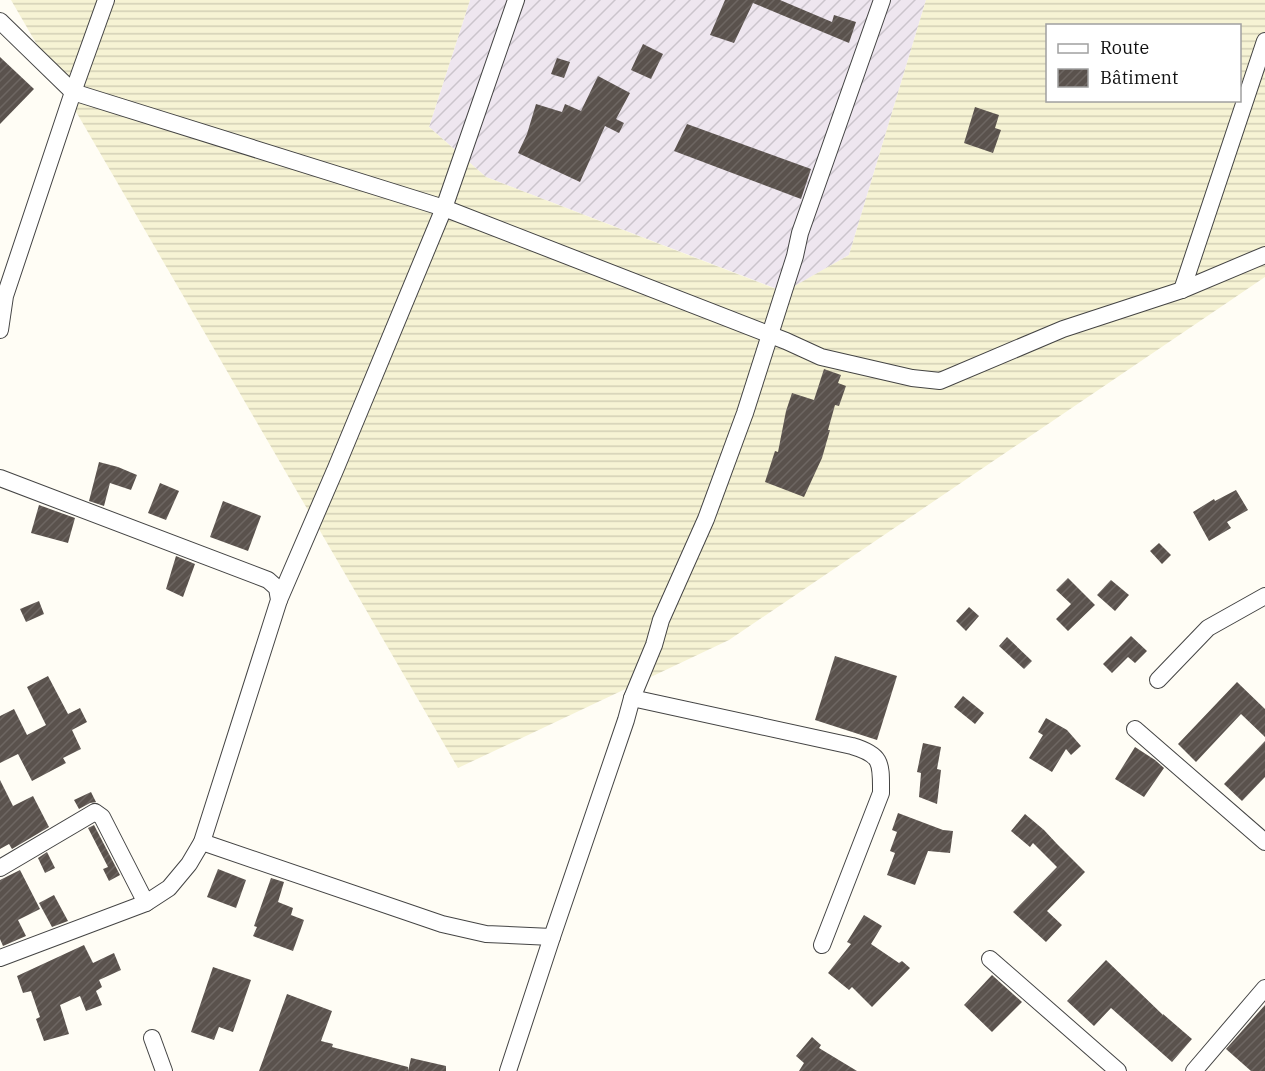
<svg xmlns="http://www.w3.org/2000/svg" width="1265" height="1071" viewBox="0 0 1265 1071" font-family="'IBM Plex Serif',serif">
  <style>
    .industrial { fill: url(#industrial-furrows) }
    .farmland { fill: url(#farmland-rules); fill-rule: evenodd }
    .building { fill: url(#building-hatch) }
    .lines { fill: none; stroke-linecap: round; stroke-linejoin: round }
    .minor-casing { stroke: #444; stroke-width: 18 }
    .minor { stroke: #fff; stroke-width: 16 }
  </style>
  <defs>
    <pattern id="industrial-furrows" width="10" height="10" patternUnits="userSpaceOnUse" patternTransform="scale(1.5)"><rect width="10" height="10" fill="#eee6ef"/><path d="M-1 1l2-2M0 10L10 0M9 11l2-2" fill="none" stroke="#cbc4cc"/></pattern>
    <pattern id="farmland-rules" width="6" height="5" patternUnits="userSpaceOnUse" patternTransform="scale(1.5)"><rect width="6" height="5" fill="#f6f3d4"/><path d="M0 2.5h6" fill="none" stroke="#d2cfb5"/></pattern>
    <pattern id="building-hatch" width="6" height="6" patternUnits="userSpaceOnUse" patternTransform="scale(1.5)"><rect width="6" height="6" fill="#5a524d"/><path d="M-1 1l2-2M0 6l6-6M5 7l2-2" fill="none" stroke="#6d6662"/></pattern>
  </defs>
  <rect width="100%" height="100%" fill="#fffdf5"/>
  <path class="industrial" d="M 470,0 L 926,0 L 849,255 L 785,292 L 486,177 L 429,127 Z"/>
  <path class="farmland" d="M 11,0 L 470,0 L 429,127 L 486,177 L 784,292 L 849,255 L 926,0 L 1265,0 L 1265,277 L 729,640 L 458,768 ZM 1048,26 L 1240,26 L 1240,100 L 1048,100 Z"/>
  <g class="building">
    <path d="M 725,0 L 780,0 L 832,22 L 834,15 L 856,22 L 849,43 L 753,3 L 734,43 L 710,35 Z"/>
    <path d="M 643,44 L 663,54 L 651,79 L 631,70 Z"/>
    <path d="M 0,57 L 34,89 L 0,124 Z"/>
    <path d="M 557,58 L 570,62 L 564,78 L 551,74 Z"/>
    <path d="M 598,76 L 630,93 L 616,119 L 624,123 L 619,133 L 605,126 L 580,182 L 518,153 L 527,134 L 536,104 L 562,112 L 565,104 L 581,111 Z"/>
    <path d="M 975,107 L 999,115 L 995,128 L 1001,130 L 993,153 L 964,143 Z"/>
    <path d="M 687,124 L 811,169 L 801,199 L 674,151 Z"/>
    <path d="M 824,369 L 841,375 L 838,383 L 846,386 L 839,406 L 835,405 L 828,430 L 830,430 L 822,458 L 804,497 L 765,482 L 775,451 L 778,452 L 786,411 L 792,393 L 814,400 Z"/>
    <path d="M 99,462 L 118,467 L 137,475 L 131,490 L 110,483 L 104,506 L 89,501 Z"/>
    <path d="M 160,483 L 179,491 L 166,520 L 148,513 Z"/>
    <path d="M 1236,490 L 1248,510 L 1227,522 L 1231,528 L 1209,541 L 1193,512 L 1214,499 L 1215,501 Z"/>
    <path d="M 223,501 L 261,516 L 248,551 L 210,537 Z"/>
    <path d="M 39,505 L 75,518 L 68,543 L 31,533 Z"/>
    <path d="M 1159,543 L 1171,555 L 1162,564 L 1150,551 Z"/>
    <path d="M 176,556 L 195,564 L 183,597 L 166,589 Z"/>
    <path d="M 1068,578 L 1095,605 L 1068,631 L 1056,619 L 1071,604 L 1056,590 Z"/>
    <path d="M 1111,580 L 1129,595 L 1115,611 L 1097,595 Z"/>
    <path d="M 39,601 L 44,614 L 26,622 L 20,609 Z"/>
    <path d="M 969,607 L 979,616 L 966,631 L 956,621 Z"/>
    <path d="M 1131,636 L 1147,651 L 1135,663 L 1128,657 L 1112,673 L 1103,664 Z"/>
    <path d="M 1007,637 L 1032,661 L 1024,669 L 999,646 Z"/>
    <path d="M 835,656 L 897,676 L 877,740 L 815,720 Z"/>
    <path d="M 48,676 L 68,714 L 80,708 L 87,722 L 72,730 L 81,749 L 63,758 L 66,763 L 32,781 L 18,754 L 0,763 L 0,716 L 14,709 L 27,735 L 46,725 L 27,687 Z"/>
    <path d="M 1237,682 L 1265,709 L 1265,737 L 1241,714 L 1196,762 L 1178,744 Z"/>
    <path d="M 963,696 L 984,713 L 975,724 L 954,707 Z"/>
    <path d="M 1046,718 L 1067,730 L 1081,746 L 1071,755 L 1066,749 L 1052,772 L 1029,758 L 1043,735 L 1038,732 Z"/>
    <path d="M 1265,741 L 1265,777 L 1242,801 L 1224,784 Z"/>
    <path d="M 923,743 L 941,747 L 937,769 L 941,770 L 937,804 L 919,797 L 921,773 L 917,772 Z"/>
    <path d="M 1135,747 L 1155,760 L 1164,768 L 1144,797 L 1115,779 Z"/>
    <path d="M 0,780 L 13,806 L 33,796 L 49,827 L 12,849 L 9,844 L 0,849 Z"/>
    <path d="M 91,792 L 96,802 L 90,803 L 79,809 L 74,800 Z"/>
    <path d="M 898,813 L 943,830 L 953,831 L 950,853 L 928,851 L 915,885 L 887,875 L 895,853 L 890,851 L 897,832 L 892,830 Z"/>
    <path d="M 1025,814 L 1044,830 L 1057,844 L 1085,872 L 1047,911 L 1062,925 L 1046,942 L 1013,912 L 1057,867 L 1033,843 L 1030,847 L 1011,831 Z"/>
    <path d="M 94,825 L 120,875 L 109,881 L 103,869 L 108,867 L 88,828 Z"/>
    <path d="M 47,852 L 55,868 L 45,873 L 38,858 Z"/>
    <path d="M 218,869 L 246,880 L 236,908 L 207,897 Z"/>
    <path d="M 20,870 L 40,909 L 18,920 L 26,936 L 3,946 L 0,939 L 0,880 Z"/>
    <path d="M 271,878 L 284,882 L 278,902 L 293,908 L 291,915 L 304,920 L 293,951 L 253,936 L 257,927 L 254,926 Z"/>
    <path d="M 54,895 L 68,921 L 52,927 L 39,903 Z"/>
    <path d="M 864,915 L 882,926 L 871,944 L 899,963 L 902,961 L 910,968 L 872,1007 L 852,987 L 849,990 L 828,973 L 851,944 L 847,942 Z"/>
    <path d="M 84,945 L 93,963 L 114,953 L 121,970 L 99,980 L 102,987 L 96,991 L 102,1005 L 86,1011 L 80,996 L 60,1005 L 69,1034 L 44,1041 L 36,1019 L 40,1017 L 31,991 L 23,993 L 17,976 Z"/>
    <path d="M 1106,960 L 1163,1015 L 1163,1014 L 1192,1039 L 1172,1062 L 1111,1008 L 1094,1026 L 1067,1001 Z"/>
    <path d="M 213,967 L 251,980 L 233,1032 L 219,1027 L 214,1040 L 191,1032 Z"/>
    <path d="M 992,975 L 1022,1002 L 992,1032 L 964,1005 Z"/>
    <path d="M 287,994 L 332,1011 L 321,1041 L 333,1044 L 332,1047 L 408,1067 L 408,1071 L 259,1071 Z"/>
    <path d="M 1265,1005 L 1265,1071 L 1251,1071 L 1226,1049 Z"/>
    <path d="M 812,1037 L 821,1045 L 819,1048 L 857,1071 L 799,1071 L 804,1063 L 796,1056 Z"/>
    <path d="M 411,1058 L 446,1066 L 446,1071 L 408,1071 Z"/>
  </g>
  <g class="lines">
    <g class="minor-casing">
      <g id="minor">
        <path d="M 0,21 L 73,92 L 444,208 L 786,341 L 821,357 L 912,378 L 940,381 L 1063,329 L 1182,290 L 1265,255"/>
        <path d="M 1182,290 L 1265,41"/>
        <path d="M 0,330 L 5,296 L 73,92 L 106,0"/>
        <path d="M 0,478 L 268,580 L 277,588 L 279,600 L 202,842 L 189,864 L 169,888 L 146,903 L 0,958"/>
        <path d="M 279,600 L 336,468 L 444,208 L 516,0"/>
        <path d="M 1158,680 L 1208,628 L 1265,596"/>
        <path d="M 632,698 L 852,746 C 883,755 881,764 881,793 L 822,945"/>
        <path d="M 1135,729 L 1265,842"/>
        <path d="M 202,842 L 442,924 L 486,934 L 552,937"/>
        <path d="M 0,868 L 95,812 L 102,817 L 146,903"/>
        <path d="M 990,959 L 1118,1071"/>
        <path d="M 152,1038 L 164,1071"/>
        <path d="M 508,1071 L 552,937 L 626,720 L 632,698 L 654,645 L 661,620 L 706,519 L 745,413 L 795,256 L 800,233 L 882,0"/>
        <path d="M 1194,1071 L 1265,988"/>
      </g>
    </g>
    <use href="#minor" class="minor"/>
  </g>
  <rect x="1046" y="24" width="195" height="78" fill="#ffffff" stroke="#a0a0a0" stroke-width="1.5"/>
  <rect x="1058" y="44" width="30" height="9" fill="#ffffff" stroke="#a0a0a0" stroke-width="1.5"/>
  <text x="1100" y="54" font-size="18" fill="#111111">Route</text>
  <rect x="1058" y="69" width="30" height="18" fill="url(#building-hatch)" stroke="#a0a0a0" stroke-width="1.5"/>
  <text x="1100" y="84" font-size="18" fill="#111111">Bâtiment</text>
</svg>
